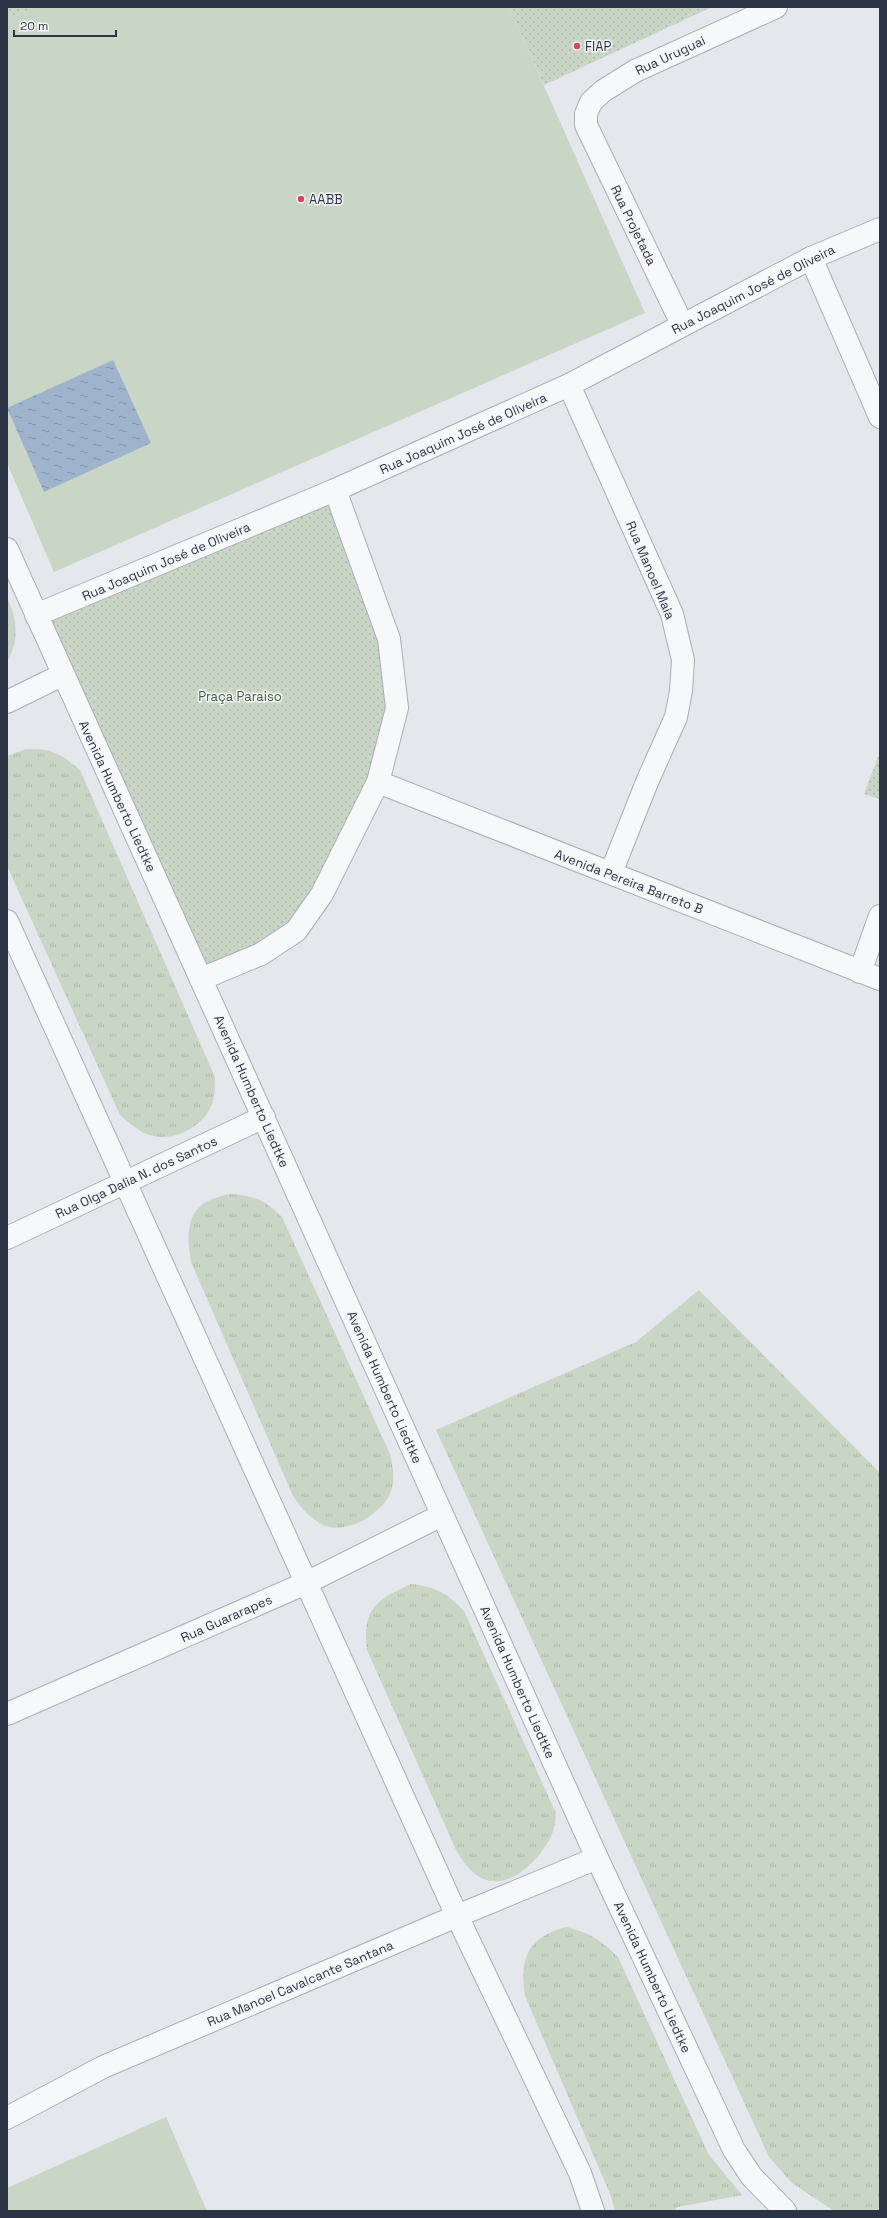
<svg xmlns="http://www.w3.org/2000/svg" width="887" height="2218" viewBox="0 0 887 2218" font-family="'Space Grotesk',sans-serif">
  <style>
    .grass { fill: url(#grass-tufts) }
    .park { fill: url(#park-dots) }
    .garden { fill: #c9d6c5 }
    .water { fill: url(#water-ripples) }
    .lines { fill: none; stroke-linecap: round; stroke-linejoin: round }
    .street-casing { stroke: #a9aeb7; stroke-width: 24 }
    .street { stroke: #f7f8fa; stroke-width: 22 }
    .poi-dot { fill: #d1495b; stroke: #f4f6f9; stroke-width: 1.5 }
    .labels { text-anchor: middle; stroke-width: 3; stroke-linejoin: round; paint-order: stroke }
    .poi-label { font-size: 13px; fill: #2b3445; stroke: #f4f6f9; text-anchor: start }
    .street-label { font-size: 13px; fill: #2b3445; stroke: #f4f6f9 }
    .park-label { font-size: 13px; fill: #3f6138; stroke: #f4f6f9 }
  </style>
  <defs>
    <pattern id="grass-tufts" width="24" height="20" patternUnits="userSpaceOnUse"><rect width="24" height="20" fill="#c9d6c5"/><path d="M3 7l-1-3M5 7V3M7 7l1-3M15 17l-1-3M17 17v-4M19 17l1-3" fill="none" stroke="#adb8ab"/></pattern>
    <pattern id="park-dots" width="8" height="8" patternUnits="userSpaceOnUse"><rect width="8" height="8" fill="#c9d6c5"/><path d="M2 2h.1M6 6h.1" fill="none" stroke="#adb8ab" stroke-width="1.8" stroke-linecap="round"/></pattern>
    <pattern id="water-ripples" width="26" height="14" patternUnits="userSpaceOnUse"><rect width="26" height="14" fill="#9fb4cc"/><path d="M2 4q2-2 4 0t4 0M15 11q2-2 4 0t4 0" fill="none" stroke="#8293a7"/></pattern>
  </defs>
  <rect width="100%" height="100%" fill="#e4e7ec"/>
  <g class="grass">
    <path d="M 7,598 C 17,617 20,642 7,661 Z"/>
    <path d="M 26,749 C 51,748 60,753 80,770 L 215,1077 C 215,1089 215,1102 208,1112 C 194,1133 165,1144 142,1132 C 134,1127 127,1121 120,1115 L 7,866 L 7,756 Z"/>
    <path d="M 230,1194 C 256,1196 262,1199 282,1217 L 390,1454 C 393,1467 396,1483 389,1496 C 378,1516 344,1536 321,1524 C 309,1517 301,1508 293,1496 L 191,1262 C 185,1224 188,1202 230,1194 Z"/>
    <path d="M 699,1290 L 880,1473 L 880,2211 L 834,2211 L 792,2183 L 769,2157 L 436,1430 L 636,1342 Z"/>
    <path d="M 411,1584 C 437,1587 446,1593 464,1611 L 556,1813 C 555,1820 555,1828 552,1834 C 541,1859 507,1895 478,1876 C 468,1869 462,1860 456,1850 L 367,1650 C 362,1609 376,1600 411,1584 Z"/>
    <path d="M 567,1927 C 591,1934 600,1939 618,1957 L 709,2155 L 742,2195 L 678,2207 L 673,2211 L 615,2211 L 611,2196 L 525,1996 C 519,1959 528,1936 567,1927 Z"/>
  </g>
  <g class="park">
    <path d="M 7,7 L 34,7 L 7,19 Z"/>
    <path d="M 509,7 L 712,7 L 544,85 Z"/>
    <path d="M 335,490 L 397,708 L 378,782 L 296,931 L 201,979 L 36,615 Z"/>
    <path d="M 880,752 L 880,799 L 864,794 Z"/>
  </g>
  <g class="garden">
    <path d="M 34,7 L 509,7 L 645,313 L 54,572 L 7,463 L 7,19 Z"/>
    <path d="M 166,2117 L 207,2211 L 7,2211 L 7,2188 Z"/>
  </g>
  <path class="water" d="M 113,360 L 151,443 L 44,492 L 7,408 Z"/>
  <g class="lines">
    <g class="street-casing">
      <g id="street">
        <path d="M 811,258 L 880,417"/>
        <path d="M 682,324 L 586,125 L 586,114 L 591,102 L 603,91 L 635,71 L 776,7"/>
        <path d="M 569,385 L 672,614 L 683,660 L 681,691 L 676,717 L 647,782 L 611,873"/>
        <path d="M 7,549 L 597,1858 L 734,2150 L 752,2177 L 785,2211"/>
        <path d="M 36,615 L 335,490 L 569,385 L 811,258 L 880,229"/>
        <path d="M 7,702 L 62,675"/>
        <path d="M 378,782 L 880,979"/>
        <path d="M 7,921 L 457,1916 L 580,2173 L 593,2211"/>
        <path d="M 860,972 L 880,916"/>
        <path d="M 201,979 L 261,954 L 296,931 L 322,894 L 378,782 L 397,708 L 389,639 L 335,490"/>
        <path d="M 7,1238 L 264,1117"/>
        <path d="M 7,1714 L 306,1583 L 442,1515"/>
        <path d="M 7,2118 L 103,2067 L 457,1916 L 597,1858"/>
      </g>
    </g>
    <use href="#street" class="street"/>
  </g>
  <g class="poi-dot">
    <circle cx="577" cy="46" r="4"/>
    <circle cx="301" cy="199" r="4"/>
  </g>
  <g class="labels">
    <g class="poi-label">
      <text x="585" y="51">FIAP</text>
      <text x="309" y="204">AABB</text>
    </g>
    <g class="street-label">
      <text transform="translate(670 55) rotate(-25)" y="5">Rua Uruguai</text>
      <text transform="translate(634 225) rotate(64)" y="5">Rua Projetada</text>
      <text transform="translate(753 289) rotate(-27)" y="5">Rua Joaquim José de Oliveira</text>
      <text transform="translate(463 433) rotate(-24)" y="5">Rua Joaquim José de Oliveira</text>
      <text transform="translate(166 561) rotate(-23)" y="5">Rua Joaquim José de Oliveira</text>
      <text transform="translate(651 570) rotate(67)" y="5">Rua Manoel Maia</text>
      <text transform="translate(118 796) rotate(65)" y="5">Avenida Humberto Liedtke</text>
      <text transform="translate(629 881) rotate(21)" y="5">Avenida Pereira Barreto B</text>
      <text transform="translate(252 1091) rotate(66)" y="5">Avenida Humberto Liedtke</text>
      <text transform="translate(136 1177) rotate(-25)" y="5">Rua Olga Dalia N. dos Santos</text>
      <text transform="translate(385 1387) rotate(66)" y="5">Avenida Humberto Liedtke</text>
      <text transform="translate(226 1618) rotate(-24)" y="5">Rua Guararapes</text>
      <text transform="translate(518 1682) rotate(66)" y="5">Avenida Humberto Liedtke</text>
      <text transform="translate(653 1977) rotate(65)" y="5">Avenida Humberto Liedtke</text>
      <text transform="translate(300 1983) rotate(-23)" y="5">Rua Manoel Cavalcante Santana</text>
    </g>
    <g class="park-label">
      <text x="240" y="701">Praça Paraiso</text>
    </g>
  </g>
  <rect width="887" height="2218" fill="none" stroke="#2b3445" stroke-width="16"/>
  <path d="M14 30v6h102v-6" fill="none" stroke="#2b3445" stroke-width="2"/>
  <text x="20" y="30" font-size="12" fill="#2b3445" stroke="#f4f6f9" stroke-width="3" paint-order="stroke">20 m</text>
</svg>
